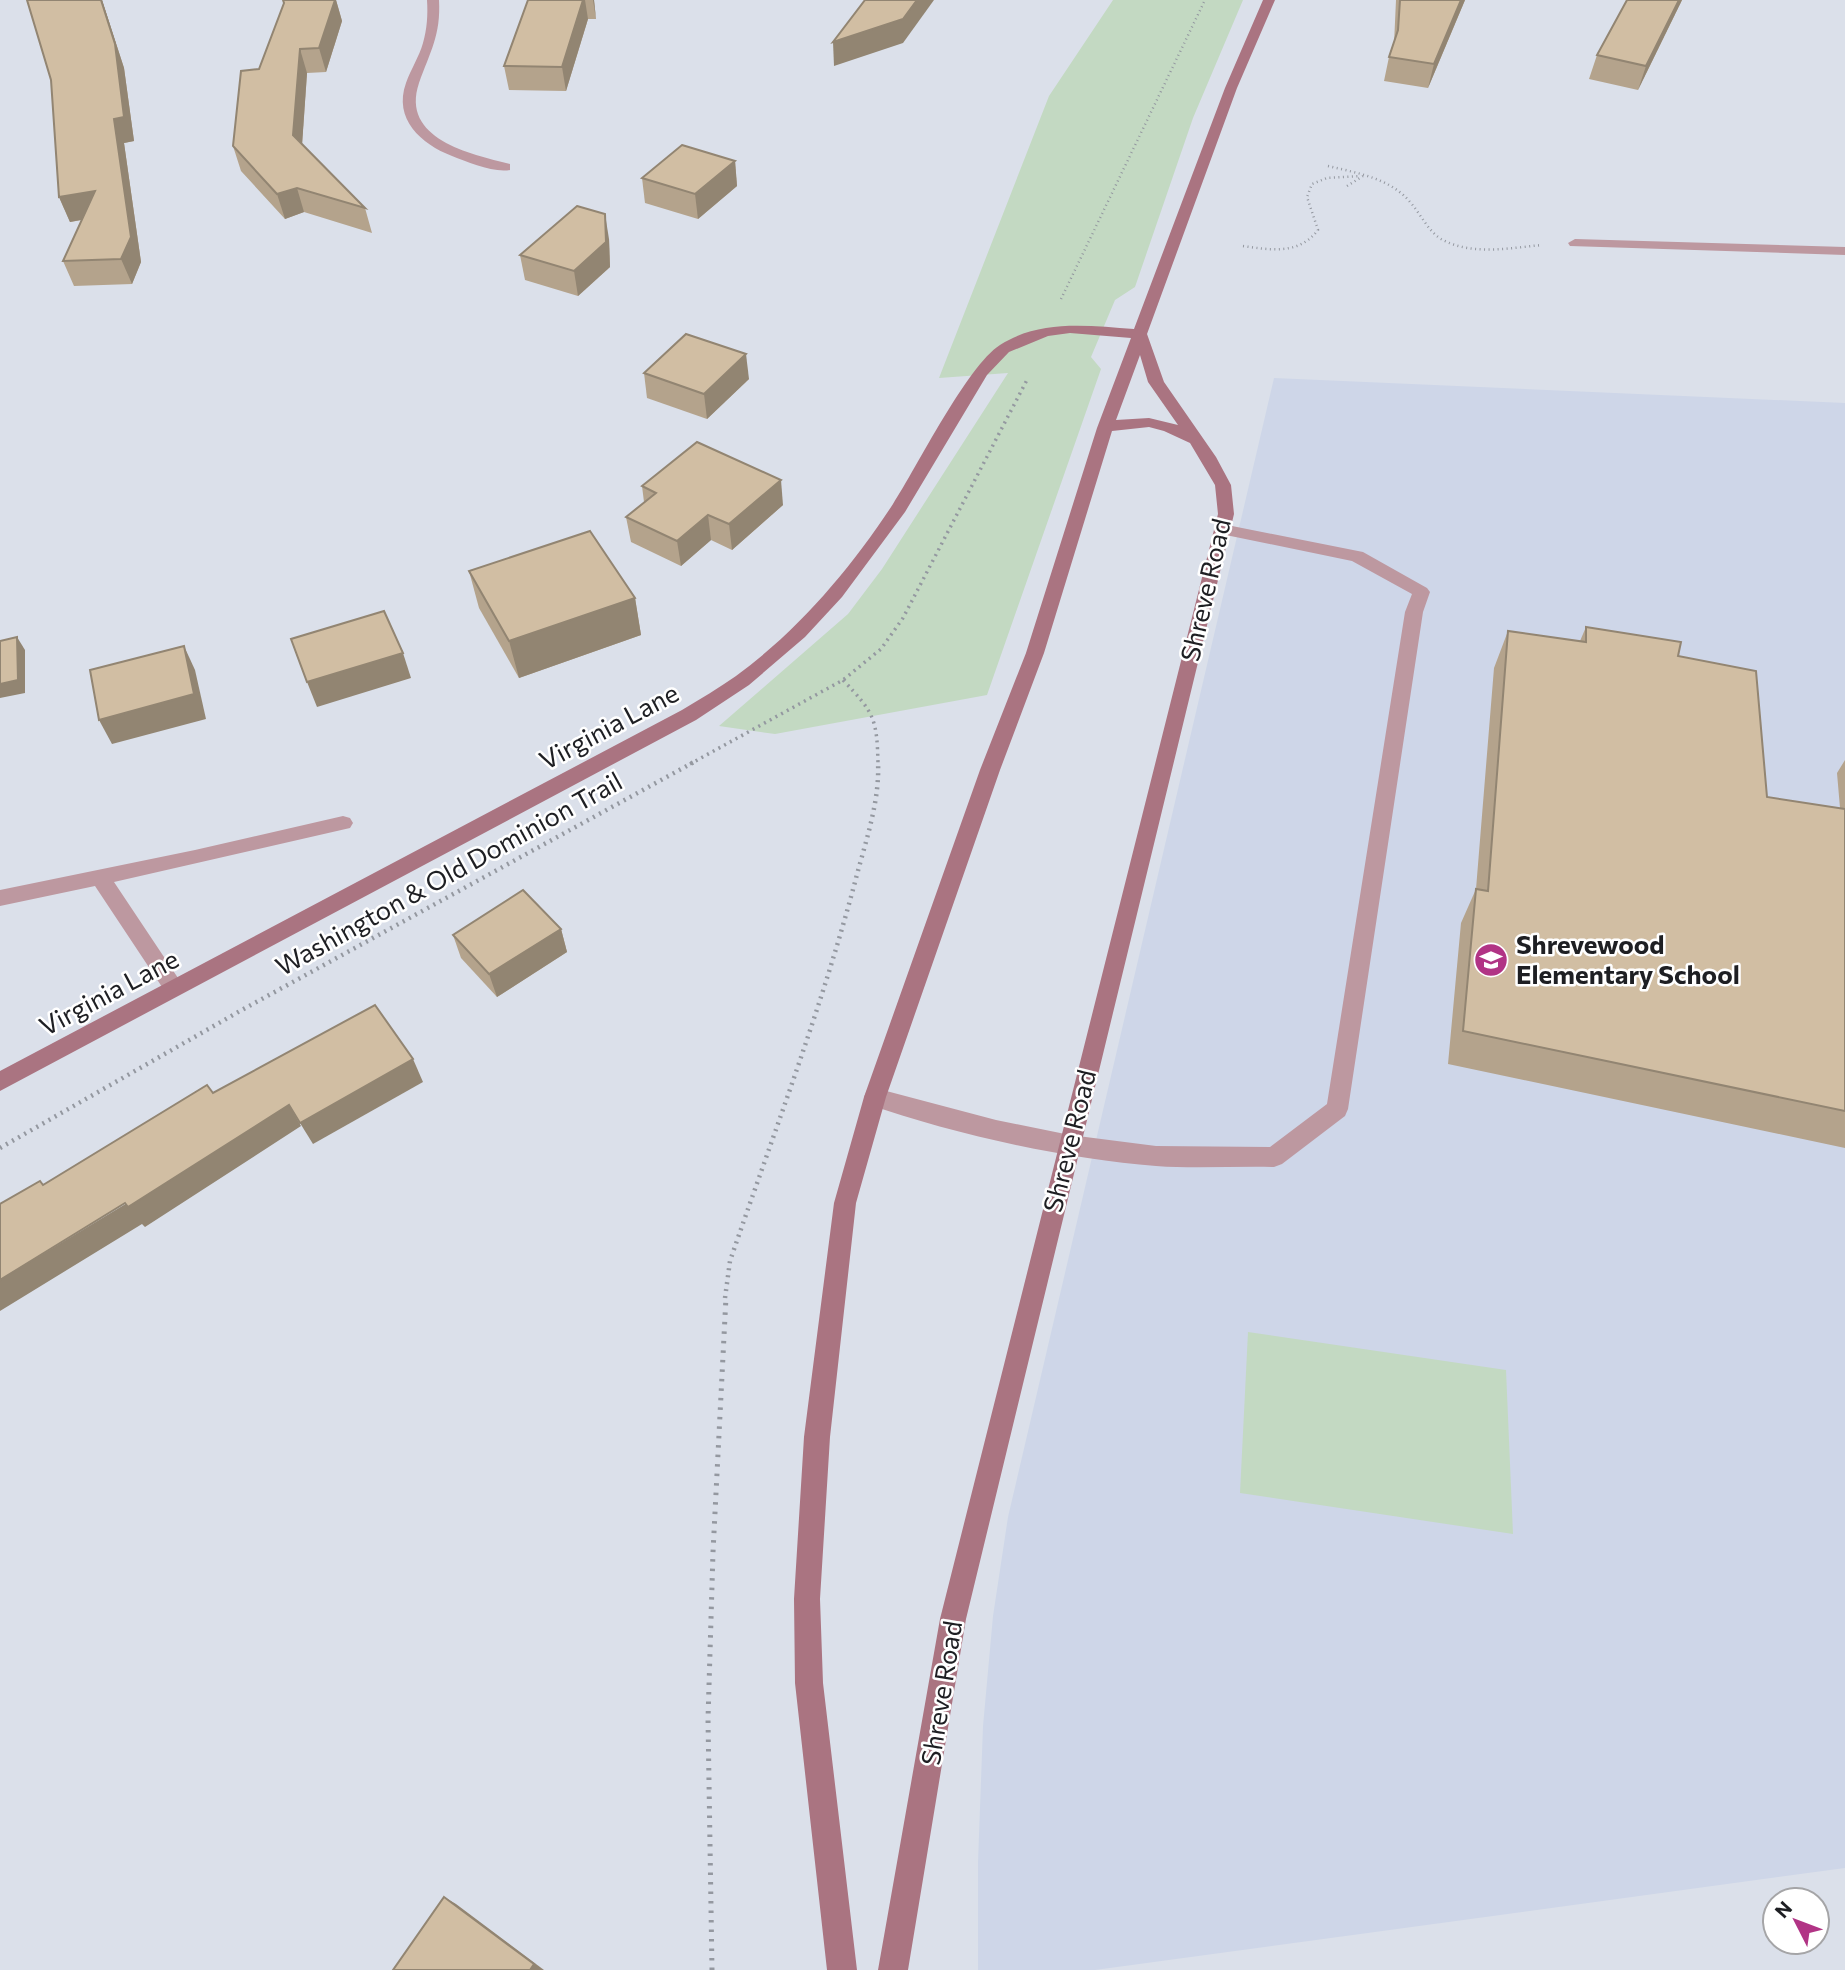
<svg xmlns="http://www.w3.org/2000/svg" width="1845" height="1970" viewBox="0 0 1845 1970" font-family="Commissioner,sans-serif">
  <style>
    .built { fill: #ced6e8 }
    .green { fill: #c3d9c2 }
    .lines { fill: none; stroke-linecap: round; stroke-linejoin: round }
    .path-far3 { stroke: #9498a0; stroke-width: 2.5; stroke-dasharray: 1 3.5; stroke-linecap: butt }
    .path-far2 { stroke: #9498a0; stroke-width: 3.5; stroke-dasharray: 2 4.5; stroke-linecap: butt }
    .path-far1 { stroke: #9498a0; stroke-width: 4.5; stroke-dasharray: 2 5; stroke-linecap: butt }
    .path { stroke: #9498a0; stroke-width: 5; stroke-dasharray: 2.5 7; stroke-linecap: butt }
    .lane { fill: #bd98a0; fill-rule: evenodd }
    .street { fill: #bd98a0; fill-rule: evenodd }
    .secondary { fill: #aa7481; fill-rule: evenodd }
    .wall { fill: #b4a38c }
    .shaded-wall { fill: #928572 }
    .building { fill: #d1bea3; stroke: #928572; stroke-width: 2 }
    .labels { text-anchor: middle; stroke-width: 5; stroke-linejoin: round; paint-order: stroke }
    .street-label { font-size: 26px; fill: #1e1f23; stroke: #fff }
    .poi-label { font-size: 26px; font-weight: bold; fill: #1e1f23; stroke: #fff; text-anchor: start }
  </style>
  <rect width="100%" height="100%" fill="#dbe0ea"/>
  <path class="built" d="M 1274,378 L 1845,403 L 1845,1868 L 1095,1970 L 978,1970 L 978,1862 L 983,1726 L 993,1616 L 1008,1517 Z"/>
  <g class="green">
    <path d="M 1113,0 L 1243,0 L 1193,118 L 1135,287 L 1115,300 L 1091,357 L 1101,369 L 987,695 L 775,734 L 719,726 L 848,614 L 882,569 L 1008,373 L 939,378 L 1049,96 Z"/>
    <path d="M 1248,1332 L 1506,1370 L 1513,1534 L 1240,1493 Z"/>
  </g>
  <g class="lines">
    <g class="path-far3">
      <path d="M 1328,166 C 1357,173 1390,178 1410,202 C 1421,214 1427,230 1441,239 C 1471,256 1510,248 1542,245"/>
      <path d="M 1347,186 L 1363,176"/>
      <path d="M 1243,246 C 1271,250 1299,255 1318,230 L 1307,197 L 1312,184 L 1327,178 L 1360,176"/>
      <path d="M 1061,299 L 1205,0"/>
    </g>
    <g class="path-far2">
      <path d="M 843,680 C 874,713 877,718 878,764"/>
      <path d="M 690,764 L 843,680 L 881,649 L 903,618 L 1028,378"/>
    </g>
    <g class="path-far1">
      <path d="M 0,1148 L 240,1011 L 694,762"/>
      <path d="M 725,1298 L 730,1261 C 773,1135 821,1010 855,882 C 865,843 880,802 878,762"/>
    </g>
    <path class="path" d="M 712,1970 L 708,1719 L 713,1552 L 726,1297"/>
    <path class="lane" d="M 1222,524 L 1363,552 L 1427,588 L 1430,592 L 1423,612 L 1348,1109 L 1345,1116 L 1282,1164 L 1274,1167 C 1235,1166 1195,1169 1156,1166 C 1065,1159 953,1134 867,1104 L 864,1097 L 867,1090 L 875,1088 L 996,1120 L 1070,1135 L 1156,1146 L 1270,1147 L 1327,1104 L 1405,612 L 1412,594 L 1352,561 L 1216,533 L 1214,529 L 1216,525 Z"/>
    <g class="street">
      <path d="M 427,0 L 439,0 C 441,35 430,52 419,83 C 400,139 470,154 510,164 L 510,170 C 493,173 468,162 452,156 C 421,144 393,119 406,83 C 411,69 419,57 423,43 C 427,29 428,15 427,0 Z"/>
      <path d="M 1575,239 L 1845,247 L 1845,255 L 1570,246 L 1568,243 Z"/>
      <path d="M 343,816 L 350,818 L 353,823 L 350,828 L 114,882 L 184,987 L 180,993 L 173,996 L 166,993 L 95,886 L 0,906 L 0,890 L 195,850 Z"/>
    </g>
    <path class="secondary" d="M 1263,0 L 1275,0 L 1237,88 L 1147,334 L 1164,382 L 1216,457 L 1231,485 L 1234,514 L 966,1619 L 908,1970 L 878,1970 L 940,1619 L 1218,514 L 1215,485 L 1190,443 L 1164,431 L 1149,427 L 1112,431 L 1044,653 L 1000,770 L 886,1097 L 856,1203 L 830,1437 L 820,1599 L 823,1683 L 857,1970 L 827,1970 L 795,1683 L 794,1599 L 804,1437 L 834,1203 L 864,1097 L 980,770 L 1026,653 L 1097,428 L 1131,338 L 1070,333 L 1048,336 L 1009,352 L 987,375 L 905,512 L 842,597 L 805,637 L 749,685 L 696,720 L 0,1091 L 0,1071 L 682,710 C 700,699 719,688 736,676 C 799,630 851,568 893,504 C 917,467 967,366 1000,345 C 1041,319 1088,326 1134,329 L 1225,88 ZM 1140,355 L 1148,382 L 1178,425 L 1149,418 L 1116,420 Z"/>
  </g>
  <g class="wall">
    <path d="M 27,0 L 102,0 L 124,68 L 134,141 L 124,143 L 141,262 L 132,284 L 74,286 L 63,261 L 82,220 L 70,222 L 59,197 L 51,80 Z"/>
    <path d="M 283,0 L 336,0 L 342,21 L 326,72 L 307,73 L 302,144 L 365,208 L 372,233 L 304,212 L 285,219 L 241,171 L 233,146 L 259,69 L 284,3 Z"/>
    <path d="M 528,0 L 594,0 L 596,19 L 588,19 L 566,91 L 509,90 L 504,66 Z"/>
    <path d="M 1396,0 L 1465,0 L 1428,88 L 1384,81 L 1389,57 L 1394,44 Z"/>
    <path d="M 1627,0 L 1682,0 L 1638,90 L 1589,79 L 1597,55 Z"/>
    <path d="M 735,161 L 737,186 L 698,219 L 645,203 L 642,178 Z"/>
    <path d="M 609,239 L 610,267 L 578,296 L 525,280 L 520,255 Z"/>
    <path d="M 644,373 L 749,379 L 707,419 L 647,398 Z"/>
    <path d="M 642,486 L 783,505 L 732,550 L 711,540 L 681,566 L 631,542 L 626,517 L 644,502 Z"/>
    <path d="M 469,571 L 635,598 L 641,635 L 519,678 L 479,608 Z"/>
    <path d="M 1586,627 L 1678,656 L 1767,797 L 1840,808 L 1837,773 L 1845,760 L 1845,1148 L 1448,1064 L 1461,923 L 1476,889 L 1494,668 L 1508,631 L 1580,641 Z"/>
    <path d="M 561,929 L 567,952 L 497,997 L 461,958 L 453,935 Z"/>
  </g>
  <g class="shaded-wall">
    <path d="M 101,0 L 102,0 L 124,68 L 134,141 L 124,143 L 141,262 L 132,284 L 121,259 L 114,119 Z"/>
    <path d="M 335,0 L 336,0 L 342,21 L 326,72 L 319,48 Z"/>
    <path d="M 583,0 L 585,0 L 588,19 L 566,91 L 562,67 Z"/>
    <path d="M 593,0 L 594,0 L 596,19 Z"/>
    <path d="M 917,0 L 934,0 L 903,43 L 834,66 L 833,42 Z"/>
    <path d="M 1461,0 L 1465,0 L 1428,88 L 1434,64 Z"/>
    <path d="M 1679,0 L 1682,0 L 1638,90 L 1646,66 Z"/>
    <path d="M 300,49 L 307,73 L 301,160 L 293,135 Z"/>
    <path d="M 735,161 L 737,186 L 698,219 L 695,194 Z"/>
    <path d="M 297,188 L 304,212 L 285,219 L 277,194 Z"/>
    <path d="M 95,191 L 106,215 L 70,222 L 59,197 Z"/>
    <path d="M 605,214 L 609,239 L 610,267 L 578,296 L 574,271 Z"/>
    <path d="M 746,354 L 749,379 L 707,419 L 704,394 Z"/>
    <path d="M 781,480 L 783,505 L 732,550 L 729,524 Z"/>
    <path d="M 708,515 L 711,540 L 681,566 L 677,541 Z"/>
    <path d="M 635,598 L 641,635 L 519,678 L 509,641 Z"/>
    <path d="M 17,637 L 25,650 L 25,693 L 0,698 L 0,684 Z"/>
    <path d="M 184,646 L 195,670 L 206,719 L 112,744 L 99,720 Z"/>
    <path d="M 403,653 L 411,678 L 317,707 L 307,682 Z"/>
    <path d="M 561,929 L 567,952 L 497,997 L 489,974 Z"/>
    <path d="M 413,1059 L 423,1082 L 313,1144 L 300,1123 Z"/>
    <path d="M 289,1105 L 301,1126 L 145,1227 L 142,1224 L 0,1311 L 0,1280 Z"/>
    <path d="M 444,1897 L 456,1904 L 544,1970 L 530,1970 Z"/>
  </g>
  <g class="building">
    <path d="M 27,0 L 101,0 L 115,44 L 124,117 L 114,119 L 131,237 L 121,259 L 63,261 L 95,191 L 59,197 L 51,80 Z"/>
    <path d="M 283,0 L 335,0 L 319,48 L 300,49 L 293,135 L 365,208 L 297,188 L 277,194 L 233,146 L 241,71 L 259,69 L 284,3 Z"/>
    <path d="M 528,0 L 583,0 L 562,67 L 504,66 Z"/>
    <path d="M 865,0 L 917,0 L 903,19 L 833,42 Z"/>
    <path d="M 1400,0 L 1461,0 L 1434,64 L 1389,57 L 1398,30 Z"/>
    <path d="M 1627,0 L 1679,0 L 1646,66 L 1597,55 Z"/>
    <path d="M 682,145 L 735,161 L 695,194 L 642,178 Z"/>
    <path d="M 577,206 L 605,214 L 606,242 L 574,271 L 520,255 Z"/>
    <path d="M 686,334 L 746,354 L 704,394 L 644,373 Z"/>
    <path d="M 697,442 L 781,480 L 729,524 L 708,515 L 677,541 L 626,517 L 656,493 L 642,486 Z"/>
    <path d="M 590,531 L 635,598 L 509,641 L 469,571 Z"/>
    <path d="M 384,611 L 403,653 L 307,682 L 291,639 Z"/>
    <path d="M 1586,627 L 1681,642 L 1678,656 L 1756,671 L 1767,797 L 1845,809 L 1845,1111 L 1463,1031 L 1476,889 L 1488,891 L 1508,631 L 1586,642 Z"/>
    <path d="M 17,637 L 18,680 L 0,684 L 0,641 Z"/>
    <path d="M 184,646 L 194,694 L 99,720 L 90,670 Z"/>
    <path d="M 523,890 L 561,929 L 489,974 L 453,935 Z"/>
    <path d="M 375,1005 L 413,1059 L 300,1123 L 289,1105 L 128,1207 L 125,1203 L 0,1280 L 0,1204 L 40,1181 L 43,1185 L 207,1085 L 213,1093 Z"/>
    <path d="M 444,1897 L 534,1964 L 530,1970 L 393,1970 Z"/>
  </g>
  <defs>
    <g id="school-disc" transform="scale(1.75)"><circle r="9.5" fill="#b13485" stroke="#fff"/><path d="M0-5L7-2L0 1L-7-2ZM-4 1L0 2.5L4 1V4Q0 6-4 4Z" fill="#fff"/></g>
  </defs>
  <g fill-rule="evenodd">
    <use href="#school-disc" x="1491" y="960"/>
  </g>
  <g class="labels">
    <g class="street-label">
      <text transform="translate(1206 590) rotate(-77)" y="9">Shreve Road</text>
      <text transform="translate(609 727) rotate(-28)" y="9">Virginia Lane</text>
      <text transform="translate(449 874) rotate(-29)" y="9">Washington &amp; Old Dominion Trail</text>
      <text transform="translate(109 993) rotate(-28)" y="9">Virginia Lane</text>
      <text transform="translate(1070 1141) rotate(-76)" y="9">Shreve Road</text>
      <text transform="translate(942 1693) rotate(-81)" y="9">Shreve Road</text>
    </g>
    <g class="poi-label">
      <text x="1516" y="954">Shrevewood<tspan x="1516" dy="30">Elementary School</tspan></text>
    </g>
  </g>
  <g transform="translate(1796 1921) rotate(312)"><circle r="33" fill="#ffffff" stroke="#a5a5a7" stroke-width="2"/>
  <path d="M0-5L12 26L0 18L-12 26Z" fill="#b13485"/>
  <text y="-10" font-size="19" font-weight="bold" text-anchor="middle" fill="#1e1f23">N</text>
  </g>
</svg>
